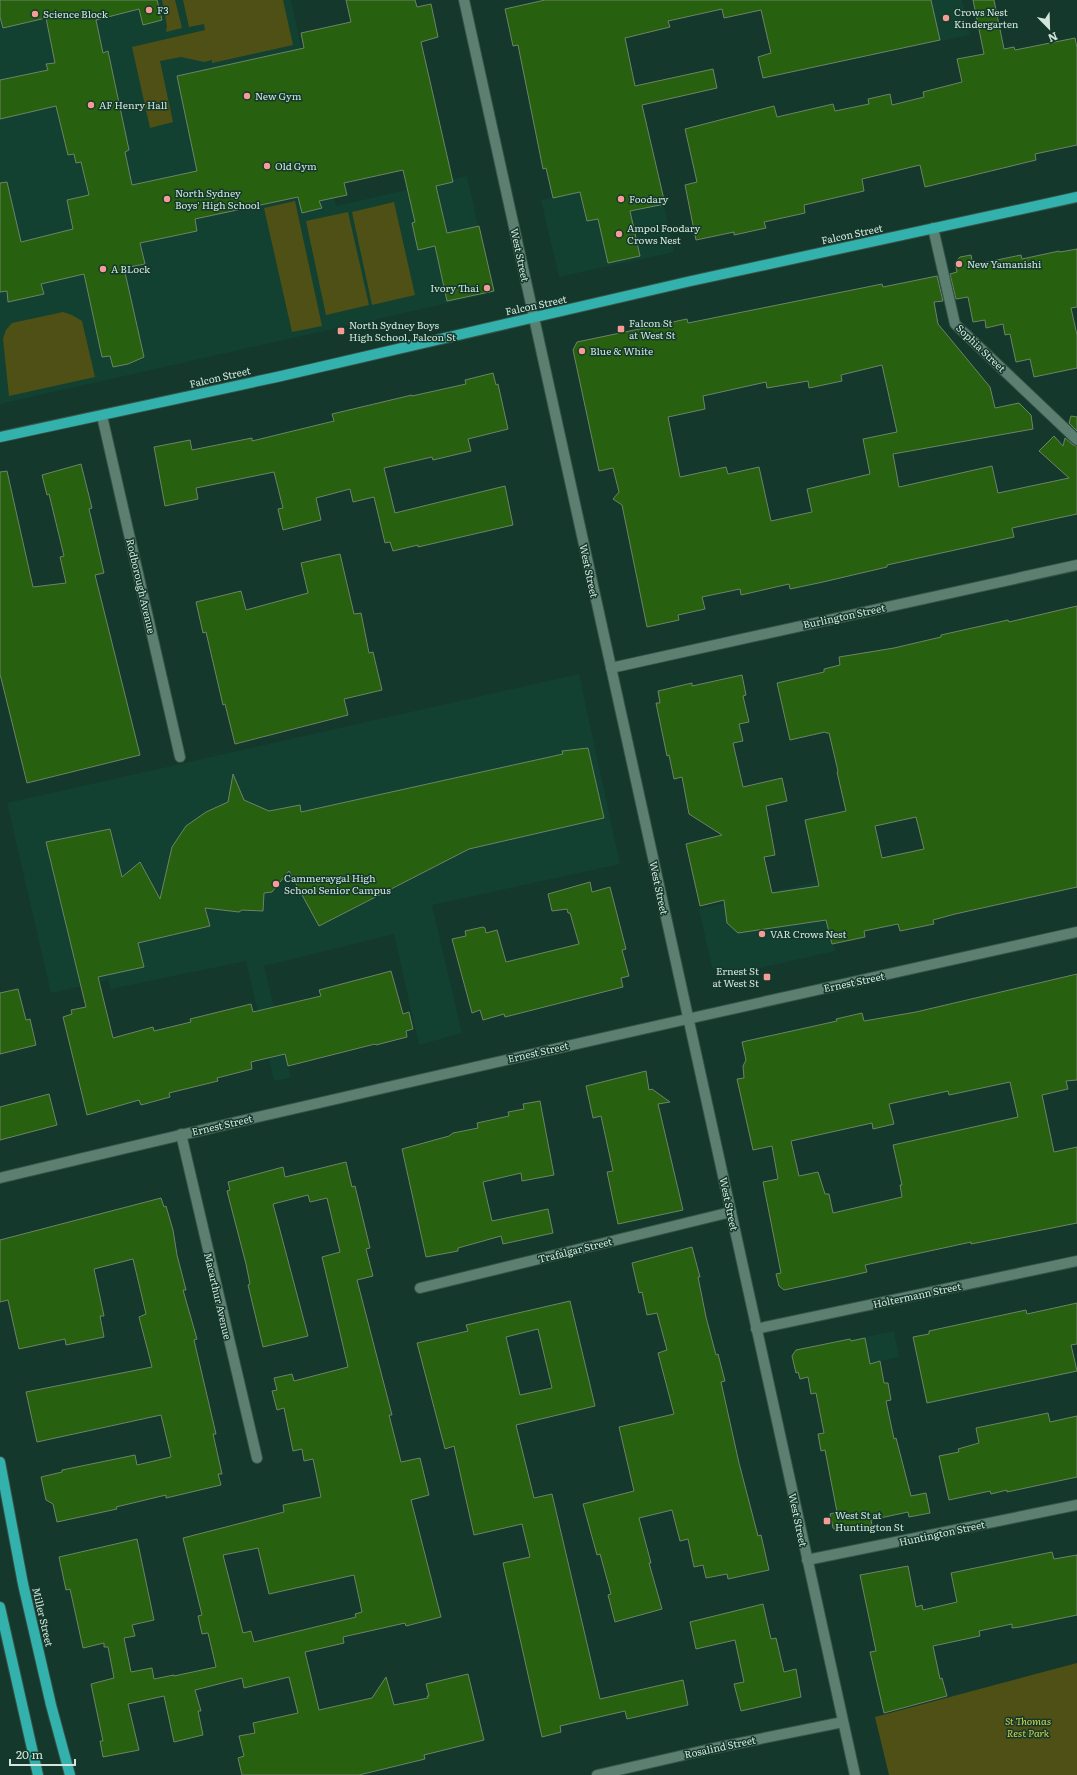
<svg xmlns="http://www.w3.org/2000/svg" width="1077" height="1775" viewBox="0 0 1077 1775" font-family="Literata,serif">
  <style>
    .built { fill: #124131 }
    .green { fill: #4f5015 }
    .building { fill: #27600e; stroke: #6e8368; fill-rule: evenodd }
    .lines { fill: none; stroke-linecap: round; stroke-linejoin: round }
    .minor-casing { stroke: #375348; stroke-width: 12 }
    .major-casing { stroke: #375348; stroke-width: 12 }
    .minor { stroke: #5b7f70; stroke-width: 10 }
    .major { stroke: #32b1ad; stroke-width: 10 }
    .poi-dot { fill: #f59c96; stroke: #14382b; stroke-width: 1.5 }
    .labels { text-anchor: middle; stroke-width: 3; stroke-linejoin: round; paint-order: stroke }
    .poi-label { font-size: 10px; fill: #d2e6dd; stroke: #14382b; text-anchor: start }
    .street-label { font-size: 10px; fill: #d2e6dd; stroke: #14382b }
    .park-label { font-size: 10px; font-style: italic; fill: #d4d54c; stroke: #14382b }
  </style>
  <rect width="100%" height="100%" fill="#14382b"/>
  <g class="built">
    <path d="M 0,0 L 291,0 L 336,206 L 467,176 L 493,293 L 0,404 Z"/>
    <path d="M 921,0 L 962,0 L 970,35 L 930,43 Z"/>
    <path d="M 657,174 L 674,252 L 559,277 L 541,200 Z"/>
    <path d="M 579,674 L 620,864 L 432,905 L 462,1033 L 419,1045 L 394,934 L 264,966 L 291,1078 L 274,1081 L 246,961 L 111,989 L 108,980 L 51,993 L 7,803 Z"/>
    <path d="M 819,881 L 835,951 L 725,976 L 712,967 L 699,909 Z"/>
    <path d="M 894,1331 L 899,1357 L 802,1378 L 796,1351 Z"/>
  </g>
  <g class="green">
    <path d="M 162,0 L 175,0 L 182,28 L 166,32 L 167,26 Z"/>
    <path d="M 183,0 L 283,0 L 293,45 L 212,63 L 212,60 L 204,62 L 181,57 L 160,61 L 173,122 L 150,128 L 132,47 L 205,30 L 204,24 L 189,27 Z"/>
    <path d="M 295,201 L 322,326 L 292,332 L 264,208 Z"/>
    <path d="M 394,202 L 415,295 L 372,305 L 352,212 Z"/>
    <path d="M 348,212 L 369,305 L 326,315 L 306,221 Z"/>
    <path d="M 63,312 L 72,315 L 82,321 L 95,377 L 9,396 L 3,339 L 6,330 L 12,323 Z"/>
    <path d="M 1077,1663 L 1077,1775 L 889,1775 L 875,1717 Z"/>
  </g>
  <g class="building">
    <path d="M 0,0 L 157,0 L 162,20 L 143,25 L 139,9 L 96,20 L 103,53 L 108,51 L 129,150 L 125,152 L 132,185 L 197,171 L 177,76 L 304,48 L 301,33 L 351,22 L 346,0 L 415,0 L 417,7 L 431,4 L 438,37 L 421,42 L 453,182 L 436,186 L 447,233 L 479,226 L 494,291 L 447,301 L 435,246 L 418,250 L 412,223 L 415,222 L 403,170 L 344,183 L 347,195 L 319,201 L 322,208 L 302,213 L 298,197 L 195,219 L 197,231 L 140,243 L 145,264 L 124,268 L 144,357 L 128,364 L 113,367 L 110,356 L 102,357 L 84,274 L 41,284 L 44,294 L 8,302 L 7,291 L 0,292 L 0,183 L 7,182 L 21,242 L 73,229 L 67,200 L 89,195 L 81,162 L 76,163 L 74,154 L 68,155 L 56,106 L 0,119 L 0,80 L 48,70 L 46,64 L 55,63 L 46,18 L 3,28 L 0,17 Z"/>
    <path d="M 545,0 L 931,0 L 940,40 L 763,78 L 758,57 L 771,53 L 761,10 L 724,18 L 722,9 L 668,21 L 670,27 L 625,38 L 635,86 L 713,69 L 717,88 L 642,105 L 665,204 L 630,211 L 640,256 L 608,263 L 598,219 L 587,221 L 580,192 L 553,198 L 546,168 L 543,169 L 540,154 L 518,45 L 513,46 L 505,9 Z"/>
    <path d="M 973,0 L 994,0 L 1004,49 L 1014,47 L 1015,50 L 1075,38 L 1077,48 L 1077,145 L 1035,154 L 1036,160 L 925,187 L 920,165 L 862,179 L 864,191 L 804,205 L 805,213 L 764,222 L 766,228 L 734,235 L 734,232 L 696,240 L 685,185 L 697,182 L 685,129 L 774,106 L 777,117 L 833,104 L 835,111 L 869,104 L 868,99 L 890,94 L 892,105 L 924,97 L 923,92 L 962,82 L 957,59 L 984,54 Z"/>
    <path d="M 1077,249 L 1077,307 L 1071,308 L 1077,335 L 1077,368 L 1034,377 L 1030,359 L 1016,362 L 1010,334 L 1005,335 L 1003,324 L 986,328 L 985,320 L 973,322 L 968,297 L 956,299 L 950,274 L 957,272 L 955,263 L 960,257 L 971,255 L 973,265 L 1021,255 L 1022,259 L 1059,251 L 1060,252 Z"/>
    <path d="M 937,276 L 943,301 L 934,302 L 938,324 L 990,387 L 995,408 L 1019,403 L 1031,415 L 1033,429 L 893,454 L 899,487 L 992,466 L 998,493 L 1069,478 L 1039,451 L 1054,436 L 1063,446 L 1065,438 L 1073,445 L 1077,446 L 1077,514 L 1012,528 L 1014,537 L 887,565 L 887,567 L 823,582 L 790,589 L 789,584 L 741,595 L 740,589 L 702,597 L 705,609 L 678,615 L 679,620 L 647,627 L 622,505 L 613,499 L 619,492 L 613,468 L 599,471 L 573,350 L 577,342 L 687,319 L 688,323 L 882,284 L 883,287 ZM 882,365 L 897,432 L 863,439 L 870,474 L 807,489 L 812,512 L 771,521 L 759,467 L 728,474 L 726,467 L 680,477 L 668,417 L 705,409 L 703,396 L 766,382 L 767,388 L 808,381 L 809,388 L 842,381 L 841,375 Z"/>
    <path d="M 493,373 L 496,385 L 498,384 L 508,429 L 468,439 L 471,451 L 433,460 L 432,457 L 384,468 L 395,513 L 505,486 L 513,525 L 418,547 L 418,545 L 393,551 L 390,542 L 385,543 L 374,497 L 353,502 L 350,489 L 316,498 L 321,520 L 283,530 L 278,509 L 283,508 L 274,472 L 196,488 L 198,499 L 165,506 L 154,447 L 190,440 L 192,450 L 252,438 L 252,441 L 334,421 L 332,414 L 412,395 L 412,396 L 466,384 L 465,380 Z"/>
    <path d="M 1071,416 L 1077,417 L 1077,431 L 1069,423 Z"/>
    <path d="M 81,464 L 92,508 L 89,509 L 104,573 L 95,575 L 140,755 L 27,783 L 0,674 L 0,472 L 7,471 L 33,587 L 66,583 L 60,557 L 64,556 L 49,494 L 47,495 L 42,475 Z"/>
    <path d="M 340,554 L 354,614 L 361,613 L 369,653 L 373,652 L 382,690 L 344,699 L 348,715 L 235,744 L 225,704 L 223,705 L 206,632 L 203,633 L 196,602 L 241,591 L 246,610 L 308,593 L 301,563 Z"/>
    <path d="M 1077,606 L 1077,887 L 955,914 L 933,920 L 934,924 L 900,931 L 898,924 L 864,931 L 865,937 L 832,944 L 826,920 L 738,933 L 727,923 L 724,900 L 700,906 L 686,844 L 722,835 L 689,814 L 682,777 L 674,779 L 669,755 L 667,756 L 656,703 L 660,703 L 658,691 L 692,683 L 692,686 L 742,675 L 746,695 L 743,696 L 749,722 L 739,724 L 743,741 L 733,743 L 743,787 L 782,778 L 787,801 L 766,806 L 775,855 L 764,857 L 772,893 L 819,886 L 805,820 L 846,811 L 837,772 L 838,771 L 829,733 L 826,733 L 825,732 L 790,740 L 777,683 L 824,672 L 824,669 L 840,665 L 839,657 L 894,648 L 941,637 L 941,635 L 1008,620 L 1009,622 ZM 916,817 L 924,849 L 882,858 L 875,826 Z"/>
    <path d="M 588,748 L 604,818 L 469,849 L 319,926 L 289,871 L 272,892 L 264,893 L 263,911 L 242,910 L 239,912 L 205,908 L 210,926 L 138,943 L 144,967 L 98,977 L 113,1038 L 153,1027 L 154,1031 L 191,1022 L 190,1019 L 251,1004 L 253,1012 L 321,996 L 319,990 L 391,971 L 403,1014 L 409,1012 L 413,1029 L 406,1031 L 407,1037 L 376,1045 L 375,1044 L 288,1066 L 285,1054 L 251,1062 L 252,1069 L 217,1078 L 218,1081 L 169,1093 L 170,1097 L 141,1105 L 139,1100 L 87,1115 L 63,1017 L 72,1014 L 71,1010 L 86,1007 L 46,842 L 110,829 L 122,877 L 140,862 L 160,899 L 172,847 L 186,826 L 206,812 L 228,802 L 233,774 L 244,800 L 269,811 L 300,805 L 301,812 L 563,754 L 562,751 Z"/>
    <path d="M 590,882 L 592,892 L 610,887 L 626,949 L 622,950 L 629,976 L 621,978 L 623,987 L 505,1017 L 504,1014 L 483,1020 L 480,1010 L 472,1013 L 452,939 L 466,936 L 465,931 L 483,927 L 485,928 L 486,933 L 497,930 L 506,962 L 579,944 L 570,913 L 568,913 L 567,909 L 552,911 L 548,894 Z"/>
    <path d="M 1077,974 L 1077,1080 L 1066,1081 L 1068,1089 L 1042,1095 L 1054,1152 L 1077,1147 L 1077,1223 L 971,1244 L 971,1242 L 865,1265 L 867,1272 L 845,1277 L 784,1290 L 779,1286 L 776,1274 L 781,1273 L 763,1182 L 778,1179 L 772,1146 L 753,1150 L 737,1079 L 744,1078 L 743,1066 L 746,1060 L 742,1042 L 837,1021 L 836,1019 L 862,1013 L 864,1021 L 916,1012 ZM 1010,1082 L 1018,1117 L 893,1145 L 902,1185 L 900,1185 L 902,1197 L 833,1213 L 829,1194 L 825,1194 L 818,1172 L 799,1176 L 791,1141 L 872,1123 L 873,1129 L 894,1124 L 889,1104 L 948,1091 L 949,1095 Z"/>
    <path d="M 18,989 L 26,1020 L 30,1019 L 36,1045 L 0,1054 L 0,993 Z"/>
    <path d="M 646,1071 L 649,1090 L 652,1089 L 670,1102 L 658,1104 L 683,1210 L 618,1224 L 607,1172 L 613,1171 L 601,1116 L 593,1118 L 586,1086 Z"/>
    <path d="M 49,1094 L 57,1125 L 0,1140 L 0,1107 Z"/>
    <path d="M 540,1101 L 554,1175 L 522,1181 L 521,1173 L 483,1182 L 492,1221 L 548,1209 L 553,1233 L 503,1244 L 501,1236 L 458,1248 L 458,1251 L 426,1257 L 402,1149 L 449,1136 L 453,1133 L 478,1128 L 477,1123 L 509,1116 L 508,1112 L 524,1109 L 523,1104 Z"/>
    <path d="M 346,1162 L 352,1187 L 355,1186 L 370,1248 L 366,1249 L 373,1276 L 357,1280 L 392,1415 L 389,1415 L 401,1462 L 420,1458 L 429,1495 L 411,1500 L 441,1617 L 406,1626 L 405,1623 L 343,1637 L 344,1643 L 305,1652 L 319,1710 L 372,1698 L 386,1677 L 394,1705 L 428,1698 L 427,1696 L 429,1696 L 426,1684 L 468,1674 L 484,1740 L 424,1755 L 425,1759 L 359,1775 L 242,1775 L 238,1758 L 244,1756 L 239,1736 L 255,1733 L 253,1723 L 298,1713 L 289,1677 L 244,1688 L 242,1678 L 195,1690 L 201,1711 L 198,1711 L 203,1735 L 174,1742 L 164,1696 L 128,1704 L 139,1750 L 103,1757 L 100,1741 L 103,1741 L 91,1684 L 114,1678 L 108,1647 L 104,1647 L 104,1643 L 83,1648 L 70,1589 L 66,1590 L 59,1557 L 137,1539 L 154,1620 L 132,1625 L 135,1636 L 124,1638 L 131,1672 L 152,1668 L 154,1679 L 174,1675 L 174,1676 L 216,1667 L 208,1633 L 202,1634 L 198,1616 L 202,1615 L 183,1538 L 284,1512 L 283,1505 L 321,1497 L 313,1459 L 304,1461 L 302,1449 L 293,1451 L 284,1408 L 277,1410 L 272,1391 L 277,1390 L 274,1378 L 292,1374 L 294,1381 L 348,1367 L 322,1257 L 340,1252 L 327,1198 L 310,1202 L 308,1195 L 273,1204 L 308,1336 L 263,1347 L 248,1285 L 250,1284 L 246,1264 L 227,1191 L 230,1190 L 228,1182 L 283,1167 L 285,1177 ZM 258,1548 L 269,1594 L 354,1575 L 362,1612 L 355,1614 L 356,1617 L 254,1642 L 251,1631 L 243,1633 L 223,1555 Z"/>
    <path d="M 161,1198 L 164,1207 L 166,1206 L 173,1230 L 177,1255 L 186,1290 L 183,1290 L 197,1339 L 194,1340 L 216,1434 L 213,1434 L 222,1474 L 218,1474 L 221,1485 L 166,1498 L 166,1495 L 116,1507 L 117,1509 L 57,1522 L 53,1504 L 46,1500 L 41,1477 L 62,1472 L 62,1470 L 135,1455 L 137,1465 L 171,1457 L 161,1415 L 37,1442 L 26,1392 L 152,1367 L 139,1317 L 146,1314 L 133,1259 L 94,1269 L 104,1316 L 100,1316 L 104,1337 L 66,1345 L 65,1339 L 19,1349 L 8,1300 L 0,1302 L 0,1240 Z"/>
    <path d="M 692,1247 L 700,1277 L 698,1277 L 706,1317 L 716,1355 L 718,1354 L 725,1381 L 721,1382 L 739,1463 L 758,1536 L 761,1535 L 769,1570 L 728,1579 L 727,1574 L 706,1578 L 703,1565 L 694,1567 L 688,1539 L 680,1541 L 672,1510 L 639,1518 L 651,1563 L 649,1563 L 662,1609 L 615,1622 L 608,1595 L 611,1594 L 600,1554 L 597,1555 L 583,1504 L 634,1491 L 619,1427 L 674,1414 L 658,1353 L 667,1350 L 657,1313 L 647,1315 L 642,1292 L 639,1293 L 632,1263 Z"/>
    <path d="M 570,1301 L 595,1406 L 516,1425 L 534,1498 L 552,1494 L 600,1699 L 683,1680 L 688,1705 L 627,1719 L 625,1711 L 560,1726 L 561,1732 L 542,1737 L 503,1563 L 530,1557 L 522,1524 L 474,1535 L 454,1446 L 445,1449 L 417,1343 L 468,1331 L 466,1325 ZM 538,1329 L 552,1388 L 520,1395 L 506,1337 Z"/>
    <path d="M 1077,1303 L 1077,1344 L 1071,1345 L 1077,1371 L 927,1403 L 913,1337 L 929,1334 L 929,1331 L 1026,1310 L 1027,1314 Z"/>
    <path d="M 865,1338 L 870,1364 L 880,1361 L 884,1383 L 888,1383 L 891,1400 L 886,1401 L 894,1439 L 896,1438 L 911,1496 L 926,1493 L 930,1513 L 909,1517 L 908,1512 L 871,1520 L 872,1525 L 839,1532 L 833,1528 L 830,1514 L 837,1512 L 825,1450 L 821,1451 L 818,1434 L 824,1433 L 816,1393 L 811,1394 L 808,1377 L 800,1379 L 798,1372 L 796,1373 L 792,1356 L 796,1350 L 850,1339 L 851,1341 Z"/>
    <path d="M 1048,1413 L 1050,1422 L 1077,1416 L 1077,1477 L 1007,1492 L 1007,1490 L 991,1494 L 990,1491 L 949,1500 L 939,1456 L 959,1452 L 958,1449 L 979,1443 L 976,1428 Z"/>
    <path d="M 1052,1552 L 1054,1559 L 1077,1555 L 1077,1615 L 1020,1627 L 1012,1628 L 1012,1624 L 979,1631 L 980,1636 L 933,1646 L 940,1679 L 942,1678 L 947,1696 L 884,1713 L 870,1652 L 876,1651 L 860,1575 L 908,1566 L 916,1607 L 922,1605 L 923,1610 L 957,1602 L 951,1573 Z"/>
    <path d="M 763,1604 L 771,1639 L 776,1638 L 784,1672 L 796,1669 L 801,1697 L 741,1711 L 734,1684 L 744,1682 L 735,1640 L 696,1649 L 690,1622 Z"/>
  </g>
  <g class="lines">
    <g class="minor-casing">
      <g id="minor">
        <path d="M 464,0 L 855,1775"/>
        <path d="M 933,228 L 955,324 L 1077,440"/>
        <path d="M 102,416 L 180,757"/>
        <path d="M 611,668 L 1077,565"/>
        <path d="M 181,1134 L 257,1458"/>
        <path d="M 0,1178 C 358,1092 717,1012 1077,932"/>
        <path d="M 420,1288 L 731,1212"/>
        <path d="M 756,1329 L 1077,1261"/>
        <path d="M 807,1560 L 1077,1505"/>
        <path d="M 597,1775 L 710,1749 L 843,1722"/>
      </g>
    </g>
    <g class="major-casing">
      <g id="major">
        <path d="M 0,437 L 277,377 L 691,281 L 1077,197"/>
        <path d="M 0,1462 L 23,1584 L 51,1705 L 70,1775"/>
        <path d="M 0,1607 L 38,1775"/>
      </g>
    </g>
    <use href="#minor" class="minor"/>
    <use href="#major" class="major"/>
  </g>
  <g class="poi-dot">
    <circle cx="149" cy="10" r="4"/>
    <circle cx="35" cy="14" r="4"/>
    <circle cx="946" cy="18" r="4"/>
    <circle cx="247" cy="96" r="4"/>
    <circle cx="91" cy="105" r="4"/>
    <circle cx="267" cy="166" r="4"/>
    <circle cx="167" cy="199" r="4"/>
    <circle cx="621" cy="199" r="4"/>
    <circle cx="619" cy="234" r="4"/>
    <circle cx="959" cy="264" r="4"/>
    <circle cx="103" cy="269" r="4"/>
    <circle cx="487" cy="288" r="4"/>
    <rect x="617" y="325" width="8" height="8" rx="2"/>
    <rect x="337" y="327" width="8" height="8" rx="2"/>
    <circle cx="582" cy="351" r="4"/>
    <circle cx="276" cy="884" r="4"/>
    <circle cx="762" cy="934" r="4"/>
    <rect x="763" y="973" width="8" height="8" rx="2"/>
    <rect x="823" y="1517" width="8" height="8" rx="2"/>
  </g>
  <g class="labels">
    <g class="poi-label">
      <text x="157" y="14">F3</text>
      <text x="954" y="16">Crows Nest<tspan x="954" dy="12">Kindergarten</tspan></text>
      <text x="43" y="18">Science Block</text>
      <text x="255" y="100">New Gym</text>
      <text x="99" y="109">AF Henry Hall</text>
      <text x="275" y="170">Old Gym</text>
      <text x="175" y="197">North Sydney<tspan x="175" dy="12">Boys' High School</tspan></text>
      <text x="629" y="203">Foodary</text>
      <text x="627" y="232">Ampol Foodary<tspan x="627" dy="12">Crows Nest</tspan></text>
      <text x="967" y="268">New Yamanishi</text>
      <text x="111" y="273">A BLock</text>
      <text x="479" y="292" text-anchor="end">Ivory Thai</text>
      <text x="629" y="327">Falcon St<tspan x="629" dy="12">at West St</tspan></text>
      <text x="349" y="329">North Sydney Boys<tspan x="349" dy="12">High School, Falcon St</tspan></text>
      <text x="590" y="355">Blue &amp; White</text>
      <text x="284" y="882">Cammeraygal High<tspan x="284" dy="12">School Senior Campus</tspan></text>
      <text x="770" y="938">VAR Crows Nest</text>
      <text x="759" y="975" text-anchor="end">Ernest St<tspan x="759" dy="12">at West St</tspan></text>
      <text x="835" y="1519">West St at<tspan x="835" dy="12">Huntington St</tspan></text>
    </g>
    <g class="street-label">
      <text transform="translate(852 234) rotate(-12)" y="4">Falcon Street</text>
      <text transform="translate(520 255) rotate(78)" y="4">West Street</text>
      <text transform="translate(536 305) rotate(-12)" y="4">Falcon Street</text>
      <text transform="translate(981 348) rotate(44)" y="4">Sophia Street</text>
      <text transform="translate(220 377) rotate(-13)" y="4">Falcon Street</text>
      <text transform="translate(589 571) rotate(78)" y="4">West Street</text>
      <text transform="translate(141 586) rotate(77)" y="4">Rodborough Avenue</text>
      <text transform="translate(844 616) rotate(-12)" y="4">Burlington Street</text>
      <text transform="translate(659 888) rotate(78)" y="4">West Street</text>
      <text transform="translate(854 982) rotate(-12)" y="4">Ernest Street</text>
      <text transform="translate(538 1052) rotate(-13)" y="4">Ernest Street</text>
      <text transform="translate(222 1125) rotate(-13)" y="4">Ernest Street</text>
      <text transform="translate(729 1204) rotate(78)" y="4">West Street</text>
      <text transform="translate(575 1250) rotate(-14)" y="4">Trafalgar Street</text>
      <text transform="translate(917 1295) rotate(-12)" y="4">Holtermann Street</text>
      <text transform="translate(218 1296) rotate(77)" y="4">Macarthur Avenue</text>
      <text transform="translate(798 1520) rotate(78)" y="4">West Street</text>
      <text transform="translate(942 1533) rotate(-12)" y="4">Huntington Street</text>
      <text transform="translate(43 1617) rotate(77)" y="4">Miller Street</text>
      <text transform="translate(720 1747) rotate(-12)" y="4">Rosalind Street</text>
    </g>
    <g class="park-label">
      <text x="1028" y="1725">St Thomas<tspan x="1028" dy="12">Rest Park</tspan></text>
    </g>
  </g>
  <g transform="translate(1049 28) rotate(157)" stroke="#14382b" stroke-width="3" paint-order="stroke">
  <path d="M0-3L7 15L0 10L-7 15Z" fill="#d2e6dd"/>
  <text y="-6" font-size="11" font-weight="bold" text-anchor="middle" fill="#d2e6dd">N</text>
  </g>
  <path d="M10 1759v6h65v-6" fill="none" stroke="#d2e6dd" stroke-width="2"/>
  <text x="16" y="1759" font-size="12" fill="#d2e6dd" stroke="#14382b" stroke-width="3" paint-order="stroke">20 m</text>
</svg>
